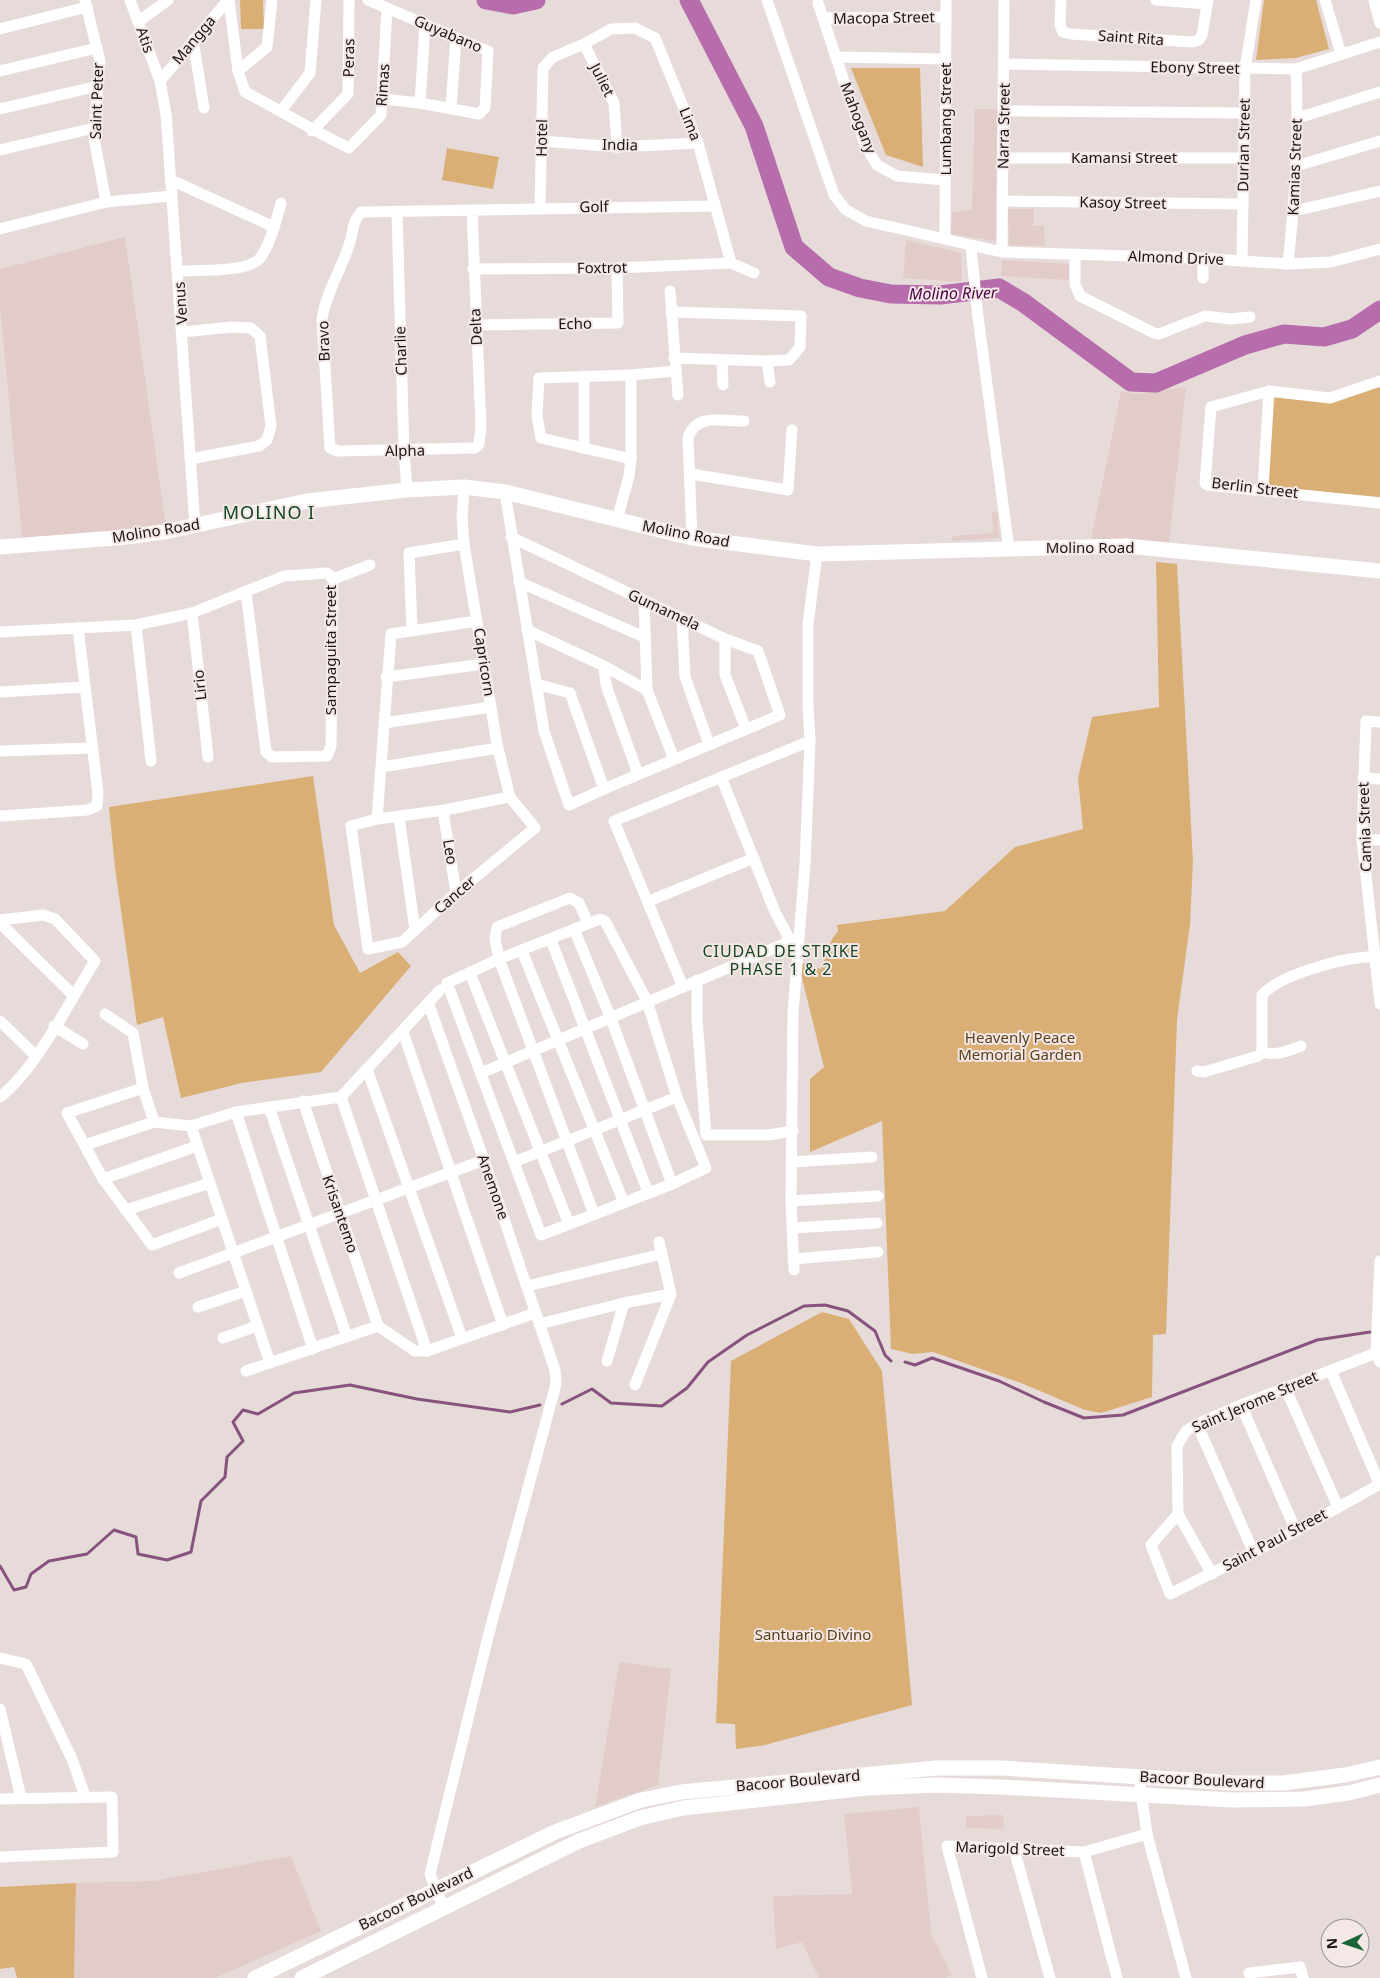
<svg xmlns="http://www.w3.org/2000/svg" width="1380" height="1978" viewBox="0 0 1380 1978" font-family="'Noto Sans',sans-serif">
  <style>
    .built { fill: #e1ccca }
    .green { fill: #d9af76 }
    .lines { fill: none; stroke-linecap: round; stroke-linejoin: round }
    .stream { stroke: #88527f; stroke-width: 3 }
    .river { stroke: #b76cac; stroke-width: 19 }
    .minor { stroke: #fff; stroke-width: 11 }
    .major { stroke: #fff; stroke-width: 15 }
    .labels { text-anchor: middle; stroke-width: 4; stroke-linejoin: round; paint-order: stroke }
    .street-label { font-size: 15px; fill: #1a1515; stroke: #f4e8e7 }
    .park-label { font-size: 15px; fill: #5a411d; stroke: #f4e8e7 }
    .water-label { font-size: 16px; font-style: italic; fill: #490243; stroke: #f4e8e7 }
    .neighbourhood-label { font-size: 16px; letter-spacing: 1px; fill: #134624; stroke: #f4e8e7 }
    .quarter-label { font-size: 18px; letter-spacing: 1px; fill: #134624; stroke: #f4e8e7 }
  </style>
  <rect width="100%" height="100%" fill="#e7dbda"/>
  <g class="built">
    <path d="M 975,109 L 997,109 L 996,241 L 951,234 L 952,212 L 972,210 Z"/>
    <path d="M 1008,209 L 1034,209 L 1033,226 L 1044,225 L 1045,246 L 1009,245 Z"/>
    <path d="M 125,237 L 166,527 L 23,546 L 0,308 L 0,269 Z"/>
    <path d="M 906,240 L 961,253 L 962,282 L 903,278 Z"/>
    <path d="M 1002,260 L 1071,264 L 1069,280 L 1001,276 Z"/>
    <path d="M 1186,387 L 1169,544 L 1091,539 L 1121,391 L 1135,394 Z"/>
    <path d="M 992,512 L 997,512 L 999,538 L 952,541 L 952,536 L 991,533 L 993,530 Z"/>
    <path d="M 619,1662 L 671,1669 L 658,1785 L 595,1807 Z"/>
    <path d="M 919,1807 L 931,1933 L 952,1975 L 946,1978 L 819,1978 L 802,1942 L 776,1949 L 773,1896 L 852,1894 L 844,1814 Z"/>
    <path d="M 1003,1815 L 1004,1829 L 966,1828 L 966,1816 Z"/>
    <path d="M 291,1856 L 321,1931 L 215,1978 L 74,1978 L 76,1883 L 154,1881 Z"/>
  </g>
  <g class="green">
    <path d="M 240,0 L 263,0 L 264,29 L 241,29 Z"/>
    <path d="M 1264,0 L 1316,0 L 1329,49 L 1296,58 L 1256,60 Z"/>
    <path d="M 851,68 L 920,68 L 923,167 L 886,155 Z"/>
    <path d="M 447,148 L 499,157 L 493,189 L 442,180 Z"/>
    <path d="M 1380,387 L 1380,497 L 1266,487 L 1272,397 L 1329,402 Z"/>
    <path d="M 1156,562 L 1177,564 L 1193,861 L 1190,924 L 1177,1020 L 1166,1334 L 1153,1335 L 1152,1397 L 1101,1413 L 1085,1410 L 1021,1383 L 933,1352 L 913,1354 L 891,1349 L 882,1121 L 810,1152 L 810,1079 L 824,1067 L 800,970 L 803,963 L 821,969 L 832,939 L 838,931 L 837,925 L 945,911 L 1015,847 L 1083,829 L 1078,778 L 1092,717 L 1159,707 Z"/>
    <path d="M 313,776 L 334,925 L 360,973 L 398,952 L 411,966 L 321,1072 L 242,1083 L 181,1098 L 163,1017 L 137,1025 L 115,868 L 109,807 Z"/>
    <path d="M 822,1312 L 849,1319 L 882,1371 L 912,1705 L 765,1745 L 736,1749 L 735,1724 L 716,1723 L 731,1361 Z"/>
    <path d="M 76,1883 L 74,1978 L 17,1978 L 14,1967 L 0,1969 L 0,1887 Z"/>
  </g>
  <g class="lines">
    <g class="stream">
      <path d="M 905,1362 L 915,1365 L 932,1358 L 999,1381 L 1044,1402 L 1084,1418 L 1123,1415 L 1317,1340 L 1370,1332"/>
      <path d="M 562,1404 L 592,1389 L 611,1403 L 662,1406 L 687,1388 L 708,1362 L 747,1335 L 804,1306 L 825,1305 L 848,1311 L 875,1331 L 885,1355 L 891,1361"/>
      <path d="M 0,1566 L 14,1590 L 26,1587 L 31,1574 L 49,1561 L 87,1554 L 114,1530 L 136,1537 L 138,1554 L 167,1560 L 191,1552 L 201,1501 L 225,1477 L 227,1457 L 243,1441 L 233,1422 L 243,1410 L 258,1414 L 294,1393 L 350,1385 L 417,1399 L 510,1412 L 540,1405"/>
    </g>
    <g class="river">
      <path d="M 486,0 L 513,5 L 536,0"/>
      <path d="M 689,0 L 754,126 L 794,247 L 829,277 L 860,288 L 891,294 L 940,295 L 999,288 L 1024,303 L 1131,382 L 1156,383 L 1245,345 L 1284,334 L 1324,337 L 1352,329 L 1380,310"/>
    </g>
    <g class="minor">
      <path d="M 85,0 L 100,61 L 94,138 L 106,202"/>
      <path d="M 130,0 L 160,81 L 166,114 L 195,526"/>
      <path d="M 229,0 L 238,71 L 245,92 C 280,110 313,131 349,148 L 381,115 L 387,8"/>
      <path d="M 368,0 L 488,51 L 485,108 L 479,114 L 420,103 L 383,99"/>
      <path d="M 767,0 L 834,195 L 846,210 L 866,221 L 1002,252 L 1198,258 L 1288,264 L 1331,262 L 1380,249"/>
      <path d="M 1061,0 L 1060,25 L 1063,32 L 1071,34 L 1192,42 L 1199,40 L 1202,35 L 1208,0"/>
      <path d="M 1156,0 L 1207,4"/>
      <path d="M 1325,0 L 1341,54"/>
      <path d="M 1374,0 L 1380,23"/>
      <path d="M 818,3 L 865,145 L 877,165 L 897,176 L 945,180"/>
      <path d="M 823,18 L 946,17"/>
      <path d="M 139,21 L 168,0"/>
      <path d="M 0,29 L 87,7"/>
      <path d="M 193,40 L 204,108"/>
      <path d="M 584,44 L 614,103 L 617,147"/>
      <path d="M 836,57 L 946,59"/>
      <path d="M 1005,64 L 1296,69 L 1380,42"/>
      <path d="M 0,71 L 97,48"/>
      <path d="M 238,71 L 267,47 L 272,0"/>
      <path d="M 160,81 L 228,0"/>
      <path d="M 420,103 L 425,24"/>
      <path d="M 451,108 L 456,38"/>
      <path d="M 0,109 L 98,86"/>
      <path d="M 281,111 L 310,73 L 316,0"/>
      <path d="M 1004,111 L 1245,113"/>
      <path d="M 1298,118 L 1380,92"/>
      <path d="M 312,131 L 348,94 L 349,0"/>
      <path d="M 542,141 L 617,147 L 698,143"/>
      <path d="M 0,150 L 94,128"/>
      <path d="M 1004,158 L 1244,158"/>
      <path d="M 1296,166 L 1380,141"/>
      <path d="M 171,180 L 274,227"/>
      <path d="M 1002,201 L 1243,204"/>
      <path d="M 540,208 L 543,68 L 553,57 L 584,44 L 611,29 L 635,28 L 655,38 L 698,143 L 731,263 L 754,273"/>
      <path d="M 472,210 L 481,427 L 479,444 L 475,448 L 338,451 L 330,448 L 322,319 C 326,293 341,270 349,245 C 354,231 351,224 361,212 L 715,206"/>
      <path d="M 1294,211 L 1380,191"/>
      <path d="M 397,213 L 404,451 L 407,490"/>
      <path d="M 0,229 L 106,202 L 172,196"/>
      <path d="M 945,238 L 946,0"/>
      <path d="M 971,247 L 978,317 L 1009,549"/>
      <path d="M 1002,252 L 1004,0"/>
      <path d="M 1075,254 L 1075,284 L 1080,296 L 1154,333 L 1159,334 L 1205,316 L 1231,319 L 1250,317"/>
      <path d="M 1242,261 L 1245,69 L 1256,0"/>
      <path d="M 1288,264 C 1295,199 1299,135 1296,69"/>
      <path d="M 473,269 L 617,268 L 731,263"/>
      <path d="M 179,271 C 197,270 250,273 261,257 C 271,242 276,221 281,203"/>
      <path d="M 1203,278 L 1203,258"/>
      <path d="M 670,291 L 678,395"/>
      <path d="M 671,312 L 801,316 L 800,347 L 789,360 L 767,361 L 674,358"/>
      <path d="M 476,325 L 618,323 L 617,268"/>
      <path d="M 183,332 L 232,327 L 251,328 L 260,336 L 271,426 L 267,440 L 259,446 L 190,459"/>
      <path d="M 722,360 L 723,385"/>
      <path d="M 767,361 L 770,382"/>
      <path d="M 584,376 L 584,448"/>
      <path d="M 1380,381 L 1330,398 L 1269,391 L 1211,407 L 1205,483 L 1207,485 L 1380,503"/>
      <path d="M 631,459 L 541,438 L 537,416 L 539,378 L 631,375 L 676,371"/>
      <path d="M 691,474 L 788,490 L 792,430"/>
      <path d="M 464,487 L 462,518 L 464,544 L 497,744 L 510,797 L 535,828 L 456,893 L 402,942 L 368,949 L 351,826 L 377,819 L 445,810 L 510,797"/>
      <path d="M 1263,489 L 1269,391"/>
      <path d="M 505,492 L 544,731 L 569,805 L 604,789 L 780,715 L 758,651 L 725,639 L 511,537"/>
      <path d="M 617,520 L 629,476 L 631,459 L 631,375"/>
      <path d="M 692,538 L 688,438 C 696,413 722,421 744,421"/>
      <path d="M 333,579 L 370,565"/>
      <path d="M 519,582 L 644,637"/>
      <path d="M 644,601 L 647,690 L 674,759"/>
      <path d="M 192,613 L 208,757"/>
      <path d="M 682,619 L 685,677 L 709,744"/>
      <path d="M 136,625 L 151,761"/>
      <path d="M 412,630 L 409,553 L 464,544"/>
      <path d="M 527,630 L 604,666 L 647,690"/>
      <path d="M 0,632 L 136,625 L 192,613 L 284,576 L 327,573 L 333,579 L 331,746 L 327,756 L 272,757 L 266,752 L 246,592"/>
      <path d="M 725,639 L 725,675 L 746,729"/>
      <path d="M 604,666 L 606,685 L 638,774"/>
      <path d="M 386,677 L 484,664"/>
      <path d="M 536,684 L 570,693 L 604,789"/>
      <path d="M 0,692 L 84,687"/>
      <path d="M 1380,722 L 1366,721 L 1362,839 L 1380,1004"/>
      <path d="M 384,723 L 491,707"/>
      <path d="M 0,751 L 92,748"/>
      <path d="M 382,767 L 498,748"/>
      <path d="M 721,777 L 775,912 L 790,940"/>
      <path d="M 1363,778 L 1380,779"/>
      <path d="M 443,811 L 456,893"/>
      <path d="M 0,816 L 88,810 L 97,806 L 98,793 L 78,628"/>
      <path d="M 399,817 L 415,930"/>
      <path d="M 377,819 L 391,634 L 477,621"/>
      <path d="M 1362,839 L 1380,840"/>
      <path d="M 649,901 L 754,858"/>
      <path d="M 600,919 L 605,921 L 647,1001 L 677,1097 L 706,1168 L 672,1184 L 541,1235 L 447,983 L 499,959 Z"/>
      <path d="M 0,920 L 43,915 L 55,919 L 95,961 C 69,1002 37,1068 0,1097"/>
      <path d="M 0,923 L 73,995"/>
      <path d="M 588,923 L 579,903 L 570,898 L 497,927 L 495,939 L 499,959 L 594,1214"/>
      <path d="M 574,929 L 610,1016 L 672,1184"/>
      <path d="M 551,940 L 648,1192"/>
      <path d="M 522,951 L 624,1203"/>
      <path d="M 470,973 L 569,1224"/>
      <path d="M 697,980 L 697,1019 L 706,1135 L 768,1135 L 793,1131"/>
      <path d="M 683,987 L 614,821 L 810,741"/>
      <path d="M 429,1005 L 484,1160 L 555,1370 L 556,1384 L 488,1637 L 430,1874 L 443,1907"/>
      <path d="M 105,1014 L 133,1033 L 143,1088 L 154,1122 L 191,1126 L 270,1363"/>
      <path d="M 0,1021 L 36,1056"/>
      <path d="M 54,1026 L 83,1044"/>
      <path d="M 403,1032 L 503,1325"/>
      <path d="M 1262,1052 C 1276,1056 1288,1051 1301,1046"/>
      <path d="M 367,1069 L 462,1338"/>
      <path d="M 1197,1071 L 1204,1072 L 1258,1056 L 1262,1052 L 1262,995 C 1282,973 1351,955 1380,957"/>
      <path d="M 481,1073 L 798,938"/>
      <path d="M 143,1088 L 67,1113 L 103,1179 L 152,1245 L 222,1219"/>
      <path d="M 341,1097 L 427,1351"/>
      <path d="M 303,1101 L 378,1326"/>
      <path d="M 269,1107 L 347,1337"/>
      <path d="M 236,1112 L 313,1349"/>
      <path d="M 191,1126 L 236,1112 L 341,1097 L 440,990"/>
      <path d="M 85,1145 L 154,1122"/>
      <path d="M 514,1162 L 677,1097"/>
      <path d="M 791,1162 L 872,1157"/>
      <path d="M 103,1179 L 197,1146"/>
      <path d="M 791,1201 L 878,1196"/>
      <path d="M 126,1210 L 210,1183"/>
      <path d="M 792,1228 L 877,1223"/>
      <path d="M 793,1259 L 878,1252"/>
      <path d="M 1380,1261 L 1376,1353 L 1380,1362"/>
      <path d="M 794,1270 L 791,1201 L 793,1013 L 805,864 L 810,741 L 808,705 L 808,624 L 817,554"/>
      <path d="M 179,1273 L 484,1160"/>
      <path d="M 527,1286 L 662,1254"/>
      <path d="M 198,1307 L 246,1291"/>
      <path d="M 539,1324 L 624,1303 L 671,1294"/>
      <path d="M 223,1338 L 257,1326"/>
      <path d="M 607,1361 L 624,1303"/>
      <path d="M 246,1371 L 378,1326 L 415,1351 L 427,1351 L 535,1313"/>
      <path d="M 1331,1371 L 1380,1485"/>
      <path d="M 635,1385 L 671,1294 L 659,1242"/>
      <path d="M 1285,1387 L 1338,1507"/>
      <path d="M 1241,1405 L 1296,1531"/>
      <path d="M 1197,1424 L 1253,1551"/>
      <path d="M 1178,1514 L 1151,1545 L 1170,1594 L 1296,1531 L 1380,1484"/>
      <path d="M 1212,1574 L 1178,1514 L 1177,1446 L 1186,1431 L 1197,1424 L 1241,1405 L 1376,1353"/>
      <path d="M 0,1658 L 26,1664 L 72,1759 L 85,1796"/>
      <path d="M 0,1709 L 21,1798"/>
      <path d="M 1139,1777 L 1147,1834 L 1186,1978"/>
      <path d="M 0,1799 L 112,1797 L 113,1852 L 0,1857"/>
      <path d="M 1014,1849 L 1050,1978"/>
      <path d="M 1084,1852 L 1117,1978"/>
      <path d="M 982,1978 L 947,1846 L 1084,1852 L 1147,1834"/>
      <path d="M 1251,1978 L 1249,1973 L 1300,1967 L 1303,1978"/>
    </g>
    <g class="major">
      <path d="M 0,547 L 127,537 L 169,531 L 307,501 L 407,490 L 464,487 L 505,492 L 692,538 L 817,554 L 1127,546 L 1380,571"/>
      <path d="M 255,1978 L 555,1832 L 641,1800 L 681,1792 L 937,1768 L 1002,1768 L 1234,1783 L 1283,1783 L 1345,1775 L 1380,1767"/>
      <path d="M 302,1978 L 579,1841 L 640,1818 L 683,1808 L 867,1788 L 936,1785 L 1001,1787 L 1232,1800 L 1304,1799 L 1348,1793 L 1380,1785"/>
    </g>
  </g>
  <g class="labels">
    <g class="street-label">
      <text transform="translate(884 18) rotate(-1)" y="5">Macopa Street</text>
      <text transform="translate(448 34) rotate(23)" y="5">Guyabano</text>
      <text transform="translate(1131 38) rotate(4)" y="5">Saint Rita</text>
      <text transform="translate(145 40) rotate(71)" y="5">Atis</text>
      <text transform="translate(194 40) rotate(-50)" y="5">Mangga</text>
      <text transform="translate(349 58) rotate(-89)" y="5">Peras</text>
      <text transform="translate(1195 68) rotate(1)" y="5">Ebony Street</text>
      <text transform="translate(602 80) rotate(63)" y="5">Juliet</text>
      <text transform="translate(383 85) rotate(-86)" y="5">Rimas</text>
      <text transform="translate(97 101) rotate(-88)" y="5">Saint Peter</text>
      <text transform="translate(858 118) rotate(69)" y="5">Mahogany</text>
      <text transform="translate(946 119) rotate(-90)" y="5">Lumbang Street</text>
      <text transform="translate(690 124) rotate(68)" y="5">Lima</text>
      <text transform="translate(1004 126) rotate(-89)" y="5">Narra Street</text>
      <text transform="translate(542 138) rotate(-89)" y="5">Hotel</text>
      <text transform="translate(620 145) rotate(1)" y="5">India</text>
      <text transform="translate(1244 145) rotate(-89)" y="5">Durian Street</text>
      <text x="1124" y="163">Kamansi Street</text>
      <text transform="translate(1295 167) rotate(-88)" y="5">Kamias Street</text>
      <text transform="translate(1123 203) rotate(1)" y="5">Kasoy Street</text>
      <text transform="translate(594 207) rotate(-1)" y="5">Golf</text>
      <text transform="translate(1176 258) rotate(2)" y="5">Almond Drive</text>
      <text transform="translate(602 268) rotate(-1)" y="5">Foxtrot</text>
      <text transform="translate(181 303) rotate(-94)" y="5">Venus</text>
      <text transform="translate(575 324) rotate(-1)" y="5">Echo</text>
      <text transform="translate(476 327) rotate(-93)" y="5">Delta</text>
      <text transform="translate(324 341) rotate(-92)" y="5">Bravo</text>
      <text transform="translate(401 351) rotate(-92)" y="5">Charlie</text>
      <text transform="translate(405 451) rotate(-1)" y="5">Alpha</text>
      <text transform="translate(1255 488) rotate(7)" y="5">Berlin Street</text>
      <text transform="translate(156 531) rotate(-9)" y="5">Molino Road</text>
      <text transform="translate(686 534) rotate(11)" y="5">Molino Road</text>
      <text x="1090" y="553">Molino Road</text>
      <text transform="translate(664 610) rotate(25)" y="5">Gumamela</text>
      <text transform="translate(331 650) rotate(-90)" y="5">Sampaguita Street</text>
      <text transform="translate(484 662) rotate(81)" y="5">Capricorn</text>
      <text transform="translate(200 685) rotate(-96)" y="5">Lirio</text>
      <text transform="translate(1365 827) rotate(-92)" y="5">Camia Street</text>
      <text transform="translate(450 852) rotate(81)" y="5">Leo</text>
      <text transform="translate(455 895) rotate(-41)" y="5">Cancer</text>
      <text transform="translate(493 1187) rotate(71)" y="5">Anemone</text>
      <text transform="translate(340 1214) rotate(71)" y="5">Krisantemo</text>
      <text transform="translate(1255 1402) rotate(-23)" y="5">Saint Jerome Street</text>
      <text transform="translate(1275 1540) rotate(-28)" y="5">Saint Paul Street</text>
      <text transform="translate(1202 1780) rotate(3)" y="5">Bacoor Boulevard</text>
      <text transform="translate(798 1781) rotate(-5)" y="5">Bacoor Boulevard</text>
      <text transform="translate(1010 1849) rotate(2)" y="5">Marigold Street</text>
      <text transform="translate(416 1899) rotate(-26)" y="5">Bacoor Boulevard</text>
    </g>
    <g class="park-label">
      <text x="1020" y="1043">Heavenly Peace<tspan x="1020" dy="17">Memorial Garden</tspan></text>
      <text x="813" y="1640">Santuario Divino</text>
    </g>
    <g class="water-label">
      <text transform="translate(953 293) rotate(-1)" y="6">Molino River</text>
    </g>
    <g class="neighbourhood-label">
      <text x="781" y="957">CIUDAD DE STRIKE<tspan x="781" dy="18">PHASE 1 &amp; 2</tspan></text>
    </g>
    <g class="quarter-label">
      <text x="269" y="519">MOLINO I</text>
    </g>
  </g>
  <g transform="translate(1345 1943) rotate(267)"><circle r="24" fill="#f4e8e7" stroke="#9d9493"/>
  <path d="M0-4L9 19L0 12L-9 19Z" fill="#196634"/>
  <text y="-8" font-size="14" font-weight="bold" text-anchor="middle" fill="#1a1515">N</text>
  </g>
</svg>
